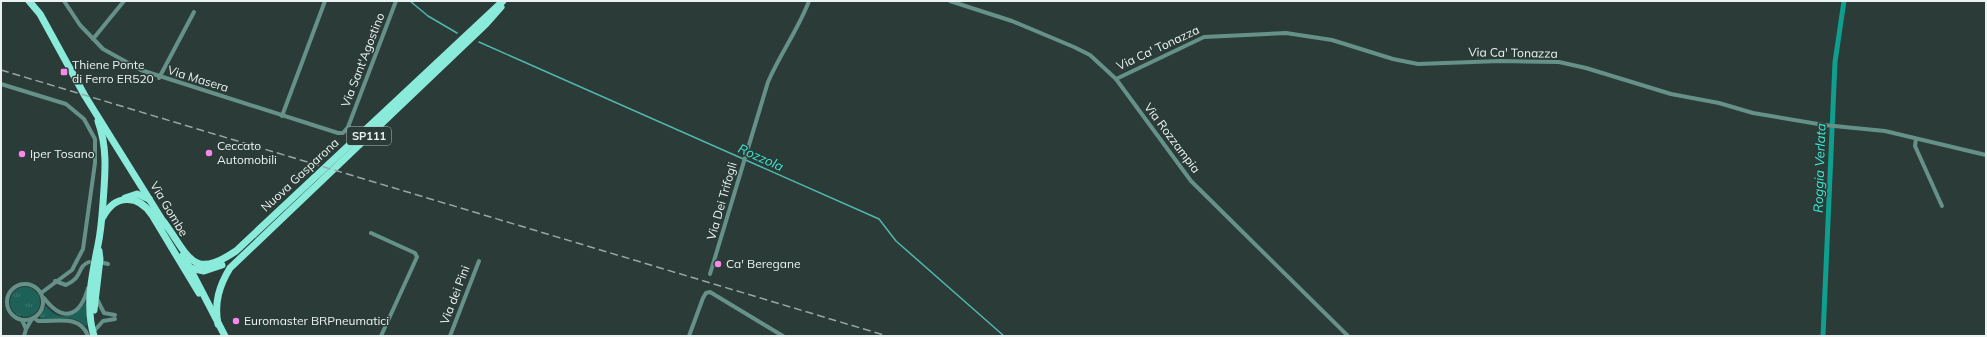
<svg xmlns="http://www.w3.org/2000/svg" width="1987" height="337" viewBox="0 0 1987 337" font-family="Mulish,sans-serif">
  <style>
    .grass { fill: url(#grass-tufts) }
    .lines { fill: none; stroke-linecap: round; stroke-linejoin: round }
    .stream { stroke: #50b8ac; stroke-width: 1.5 }
    .canal { stroke: #0e9f8e; stroke-width: 5 }
    .minor { stroke: #659189; stroke-width: 4 }
    .primary { stroke: #8bebda; stroke-width: 7 }
    .rail { stroke: #9aa6a4; stroke-width: 1.5; stroke-dasharray: 8 4; stroke-linecap: butt }
    .poi-dot { fill: #f888eb; stroke: #2b3b38; stroke-width: 1.5 }
    .labels { text-anchor: middle; stroke-width: 3; stroke-linejoin: round; paint-order: stroke }
    .shield { fill: #2b3b38; stroke: #b1bcba; stroke-width: 1 }
    .shield-label { font-size: 11px; font-weight: bold; fill: #eaf3f1 }
    .street-label { font-size: 12px; fill: #eaf3f1; stroke: #2b3b38 }
    .poi-label { font-size: 12px; fill: #eaf3f1; stroke: #2b3b38; text-anchor: start }
    .water-label { font-size: 13px; font-style: italic; fill: #3bebd4; stroke: #2b3b38 }
  </style>
  <defs>
    <pattern id="grass-tufts" width="24" height="20" patternUnits="userSpaceOnUse"><rect width="24" height="20" fill="#1e6158"/><path d="M3 7l-1-3M5 7V3M7 7l1-3M15 17l-1-3M17 17v-4M19 17l1-3" fill="none" stroke="#3f7870"/></pattern>
  </defs>
  <rect width="100%" height="100%" fill="#2b3b38"/>
  <g class="grass">
    <circle cx="25" cy="302" r="15"/>
    <path d="M 86,302 L 87,327 C 70,310 57,324 39,318 L 46,306 C 48,308 50,311 53,313 C 66,321 78,314 86,302 Z"/>
  </g>
  <g class="lines">
    <g class="stream">
      <path d="M 410,1 L 428,16 L 457,33"/>
      <path d="M 479,42 L 879,219 L 896,241 L 1004,336"/>
    </g>
    <path class="canal" d="M 1823,336 L 1835,62 L 1844,1"/>
    <g class="minor">
      <path d="M 64,1 L 80,25 L 103,49 L 141,70 L 338,133 L 343,133 L 348,127 L 396,1"/>
      <path d="M 950,1 L 1012,21 L 1074,47 L 1090,55 L 1116,79 L 1191,181 L 1348,336"/>
      <path d="M 93,39 L 124,1"/>
      <path d="M 159,78 L 194,12"/>
      <path d="M 1116,79 L 1204,37 L 1286,33 L 1332,40 L 1393,59 L 1418,64 L 1500,61 L 1559,62 L 1586,68 L 1671,94 L 1719,103 L 1753,113 L 1824,125 L 1885,131 L 1986,155"/>
      <path d="M 1,84 L 66,104 L 84,119 L 95,139 L 95,163 L 83,249 L 72,270 L 41,293"/>
      <path d="M 282,116 L 325,1"/>
      <path d="M 1916,139 L 1915,146 L 1942,206"/>
      <path d="M 371,233 L 415,253 L 417,257 L 381,336"/>
      <path d="M 104,263 L 108,264"/>
      <path d="M 710,274 L 768,82 C 780,54 798,30 809,1"/>
      <path d="M 55,281 L 66,285 C 84,277 76,267 89,262"/>
      <circle cx="25" cy="302" r="18"/>
      <path d="M 44,298 C 63,323 80,317 88,288"/>
      <path d="M 97,299 L 104,313 L 115,315"/>
      <path d="M 34,318 L 38,321 C 57,322 80,314 88,336"/>
      <path d="M 22,320 L 26,329 L 32,319"/>
      <path d="M 95,330 L 103,321 L 115,319"/>
      <path d="M 24,336 L 26,329"/>
      <path d="M 450,336 L 479,261"/>
      <path d="M 689,336 L 703,298 L 706,293 L 710,292 L 783,336"/>
    </g>
    <g class="primary">
      <path d="M 29,1 L 40,14 L 85,96 L 166,226"/>
      <path d="M 125,198 L 137,194 L 149,199"/>
      <path d="M 103,217 C 115,194 138,194 152,215 L 199,293"/>
      <path d="M 164,222 C 189,256 192,281 236,251 L 503,1"/>
      <path d="M 183,255 L 225,336"/>
      <path d="M 190,268 L 204,271 L 222,265"/>
      <path d="M 94,310 L 100,259 L 99,251"/>
      <path d="M 218,324 C 214,303 219,286 230,268 L 486,24 L 501,7"/>
      <path d="M 94,336 C 85,307 92,274 98,245 C 101,231 102,217 103,203 C 105,174 108,149 98,121"/>
    </g>
    <path class="rail" d="M 1,70 L 887,336"/>
  </g>
  <g class="poi-dot">
    <rect x="60" y="68" width="8" height="8" rx="2"/>
    <circle cx="209" cy="153" r="4"/>
    <circle cx="22" cy="154" r="4"/>
    <circle cx="718" cy="264" r="4"/>
    <circle cx="236" cy="321" r="4"/>
  </g>
  <g class="labels">
    <rect class="shield" x="347" y="127" width="44" height="18" rx="3"/>
    <g class="shield-label">
      <text x="369" y="140">SP111</text>
    </g>
    <g class="street-label">
      <text transform="translate(1158 48) rotate(-25)" y="4">Via Ca' Tonazza</text>
      <text transform="translate(1513 53) rotate(1)" y="4">Via Ca' Tonazza</text>
      <text transform="translate(363 60) rotate(-69)" y="4">Via Sant'Agostino</text>
      <text transform="translate(198 79) rotate(17)" y="4">Via Masera</text>
      <text transform="translate(1172 138) rotate(53)" y="4">Via Rozzampia</text>
      <text transform="translate(300 175) rotate(-43)" y="4">Nuova Gasparona</text>
      <text transform="translate(722 201) rotate(-74)" y="4">Via Dei Trifogli</text>
      <text transform="translate(169 209) rotate(59)" y="4">Via Gombe</text>
      <text transform="translate(455 295) rotate(-69)" y="4">Via dei Pini</text>
    </g>
    <g class="poi-label">
      <text x="72" y="69">Thiene Ponte<tspan x="72" dy="14">di Ferro ER520</tspan></text>
      <text x="217" y="150">Ceccato<tspan x="217" dy="14">Automobili</tspan></text>
      <text x="30" y="158">Iper Tosano</text>
      <text x="726" y="268">Ca' Beregane</text>
      <text x="244" y="325">Euromaster BRPneumatici</text>
    </g>
    <g class="water-label">
      <text transform="translate(761 157) rotate(24)" y="5">Rozzola</text>
      <text transform="translate(1819 168) rotate(-88)" y="5">Roggia Verlata</text>
    </g>
  </g>
  <rect width="1987" height="337" fill="none" stroke="#eaf3f1" stroke-width="4"/>
</svg>
